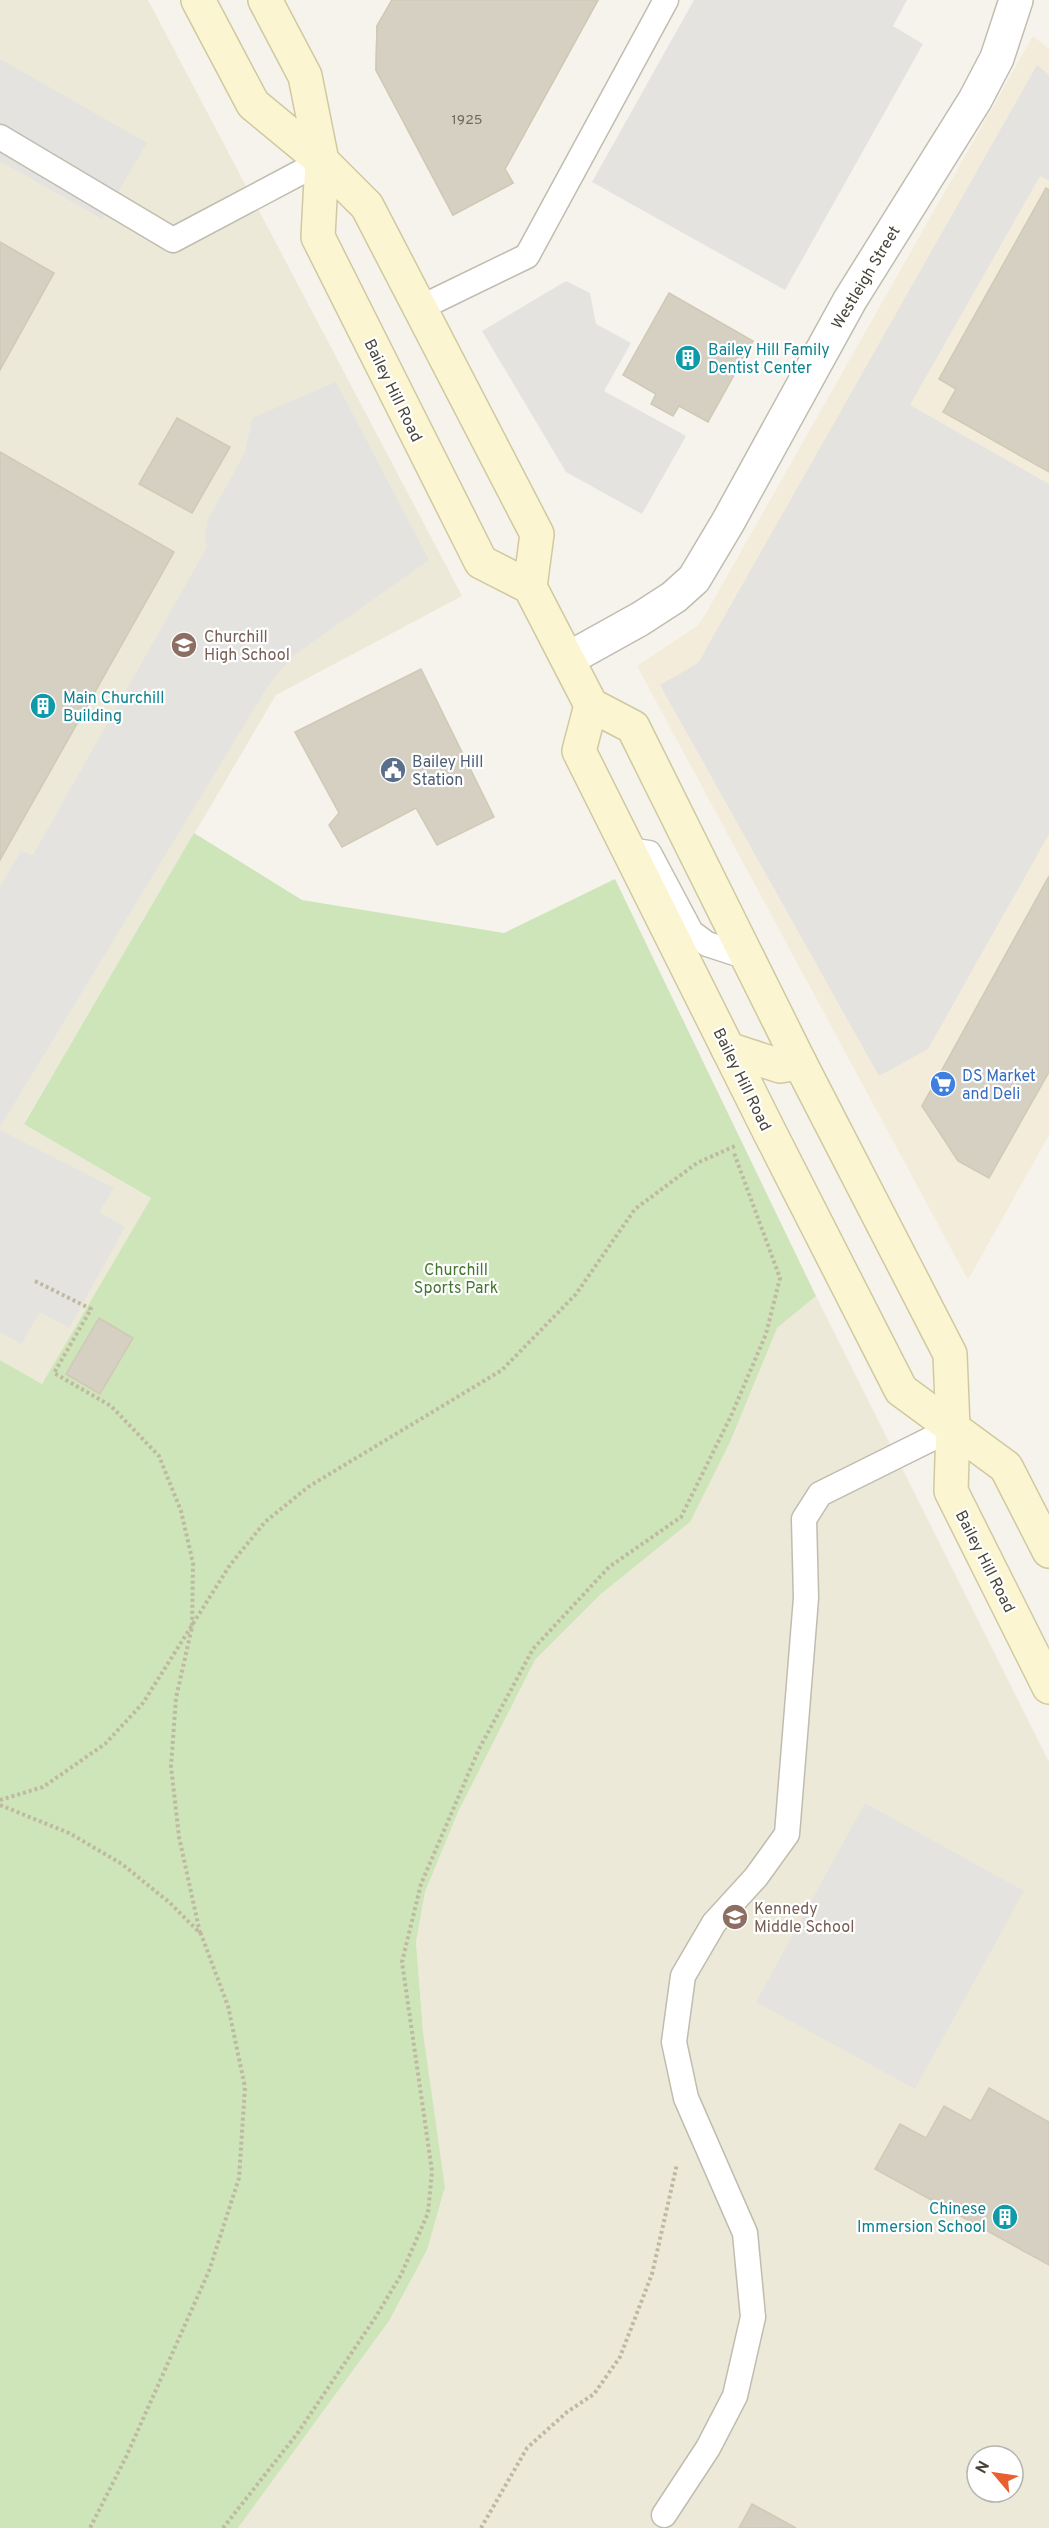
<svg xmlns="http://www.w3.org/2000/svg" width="1049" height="2528" viewBox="0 0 1049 2528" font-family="Overpass,sans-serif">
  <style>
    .commercial { fill: #f4ecda }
    .education { fill: #ede9d8; fill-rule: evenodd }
    .green { fill: #cde5b9 }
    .parking { fill: #e4e3e0 }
    .building { fill: #d6d0c3; stroke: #d0c9b6; stroke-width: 1.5; fill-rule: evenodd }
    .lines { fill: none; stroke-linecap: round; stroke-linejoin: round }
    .service-casing { stroke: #c0bcaf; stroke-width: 27 }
    .minor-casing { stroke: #c0bcaf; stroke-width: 36 }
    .secondary-casing { stroke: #d0c9a0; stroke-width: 36 }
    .path { stroke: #c0b9a2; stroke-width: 4; stroke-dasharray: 3 3; stroke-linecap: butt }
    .service { stroke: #fff; stroke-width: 24 }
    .minor { stroke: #fff; stroke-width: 33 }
    .secondary { stroke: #fbf5d1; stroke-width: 33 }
    .labels { text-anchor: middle; stroke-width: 4.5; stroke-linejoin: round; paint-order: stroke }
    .number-label { font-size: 14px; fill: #6c685c }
    .street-label { font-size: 16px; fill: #49453a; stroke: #fff }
    .culture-label { font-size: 16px; fill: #0d838f; stroke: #fff; text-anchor: start }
    .education-label { font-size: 16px; fill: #785e54; stroke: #fff; text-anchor: start }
    .service-label { font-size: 16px; fill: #4e5e75; stroke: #fff; text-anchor: start }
    .shop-label { font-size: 16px; fill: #366cbe; stroke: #fff; text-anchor: start }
    .park-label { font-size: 16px; fill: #447731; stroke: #fff }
  </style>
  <rect width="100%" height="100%" fill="#f5f3ec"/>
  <path class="commercial" d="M 1033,36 L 1049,49 L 1049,1135 L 968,1280 L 637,666 L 697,626 L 705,615 Z"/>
  <g class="education">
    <path d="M 0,0 L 148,0 L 462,596 L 276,695 L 24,1123 L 151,1198 L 42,1384 L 0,1360 Z"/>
    <path d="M 816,1296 L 1049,1762 L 1049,2528 L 238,2528 L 389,2321 L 427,2250 L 445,2187 L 423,2032 L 416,1942 L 425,1892 L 458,1812 L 535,1660 L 602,1593 L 777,1328 ZM 977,2456 L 1013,2456 L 1013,2492 L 977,2492 Z"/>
  </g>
  <path class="green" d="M 194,833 L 302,900 L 504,933 L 615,879 L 816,1296 L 777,1328 L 730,1442 L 690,1522 L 602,1593 L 535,1660 L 458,1812 L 425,1892 L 416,1942 L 423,2032 L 445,2187 L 427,2250 L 389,2321 L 238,2528 L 0,2528 L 0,1360 L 42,1384 L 151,1198 L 24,1124 Z"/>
  <g class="parking">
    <path d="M 694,0 L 907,0 L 893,26 L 923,44 L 785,290 L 592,182 Z"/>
    <path d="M 0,59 L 147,143 L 102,219 L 0,161 Z"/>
    <path d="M 1037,65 L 1049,75 L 1049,181 L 1040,176 L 910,405 L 1049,484 L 1049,834 L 928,1049 L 879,1076 L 660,685 L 698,663 Z"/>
    <path d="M 566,281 L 590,293 L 596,324 L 631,343 L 604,391 L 686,436 L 642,514 L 566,472 L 482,331 Z"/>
    <path d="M 336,382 L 429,560 L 293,656 L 268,686 L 0,1127 L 0,887 L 21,851 L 33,855 L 207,547 L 205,538 L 208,519 L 245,453 L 252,418 Z"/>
    <path d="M 0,1130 L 114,1188 L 99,1212 L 125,1227 L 69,1328 L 40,1312 L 21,1344 L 0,1332 Z"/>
    <path d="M 865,1803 L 1024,1891 L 915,2089 L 756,2002 Z"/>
  </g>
  <g class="building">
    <path d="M 392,0 L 598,0 L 505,169 L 513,183 L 453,215 L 376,70 L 377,26 ZM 467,40 L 519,68 L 493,115 L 459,54 Z"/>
    <path d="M 392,0 L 598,0 L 505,169 L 513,183 L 453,215 L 376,70 L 377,26 Z"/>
    <path d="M 1046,188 L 1049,190 L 1049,472 L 943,412 L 956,389 L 939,379 Z"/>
    <path d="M 0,242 L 54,273 L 0,370 Z"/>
    <path d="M 669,293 L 753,341 L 708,422 L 679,406 L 673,416 L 651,404 L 656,394 L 623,375 Z"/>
    <path d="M 177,418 L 230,447 L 192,513 L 139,484 Z"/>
    <path d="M 0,452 L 174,552 L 0,860 Z"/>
    <path d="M 421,669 L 494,817 L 437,845 L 416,808 L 342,847 L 329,825 L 339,813 L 295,732 Z"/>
    <path d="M 1049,876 L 1049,1072 L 989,1178 L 958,1161 L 922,1106 Z"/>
    <path d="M 99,1318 L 133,1338 L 100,1394 L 66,1374 Z"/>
    <path d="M 989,2088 L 1049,2122 L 1049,2265 L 875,2169 L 900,2124 L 926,2138 L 944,2106 L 971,2121 Z"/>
    <path d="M 752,2504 L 796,2528 L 739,2528 Z"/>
  </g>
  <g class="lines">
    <g class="service-casing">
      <g id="service">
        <path d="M 0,137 L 173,240 L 322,161"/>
        <path d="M 420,308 L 527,256 L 666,0"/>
        <path d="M 628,850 L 649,853 L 691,932 L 707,944 L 747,957"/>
        <path d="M 664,2515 L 708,2448 L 735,2396 L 753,2317 L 745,2233 L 686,2098 L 674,2042 L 683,1976 L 714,1923 L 756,1877 L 787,1834 L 806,1598 L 804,1519 L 820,1494 L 953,1428"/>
      </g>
    </g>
    <g class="minor-casing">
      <path id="minor" d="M 568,659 L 640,619 L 674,597 L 694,579 L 728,522 L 850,300 L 975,100 L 997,58 L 1016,0"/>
    </g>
    <g class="secondary-casing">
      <g id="secondary">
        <path d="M 198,0 L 253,104 L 322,161 L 367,206 L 537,534 L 530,587"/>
        <path d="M 265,0 L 305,76 L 322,161 L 318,237 L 481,562 L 530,587 L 591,705 L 633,727 L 800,1063 L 950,1354 L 953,1428 L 951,1491 L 1049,1687"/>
        <path d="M 591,705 L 579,751 L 770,1133 L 901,1390 L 1006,1467 L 1049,1551"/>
        <path d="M 728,1049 L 780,1066 L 800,1063"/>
      </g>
    </g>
    <g class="path">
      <path d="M 35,1281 L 91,1309 L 54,1373 L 111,1406 L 159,1456 L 181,1511 L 193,1563 L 192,1627 L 176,1698 L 171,1766 L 179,1837 L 200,1933"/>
      <path d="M 0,1800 L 43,1787 L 105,1744 L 143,1703 L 230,1565 L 265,1522 L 308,1487 L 502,1370 L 576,1294 L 635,1209 L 697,1163 L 735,1146"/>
      <path d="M 0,1805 L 69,1833 L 122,1864 L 170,1903 L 201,1934 L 228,2006 L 245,2087 L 239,2178 L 209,2271 L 126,2457 L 90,2528"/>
      <path d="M 223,2528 L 297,2434 L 375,2318 L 401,2275 L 428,2213 L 432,2171 L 402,1962 L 421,1884 L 479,1749 L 533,1649 L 609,1567 L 681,1517 L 731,1416 L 766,1334 L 780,1278 L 734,1153"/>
      <path d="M 481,2528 L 527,2448 L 567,2412 L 594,2394 L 620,2357 L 652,2274 L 677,2164"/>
    </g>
    <use href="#service" class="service"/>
    <use href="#minor" class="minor"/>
    <use href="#secondary" class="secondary"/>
  </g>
  <defs>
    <g id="building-disc" transform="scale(1.35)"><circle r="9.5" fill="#0f9aa8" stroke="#fff"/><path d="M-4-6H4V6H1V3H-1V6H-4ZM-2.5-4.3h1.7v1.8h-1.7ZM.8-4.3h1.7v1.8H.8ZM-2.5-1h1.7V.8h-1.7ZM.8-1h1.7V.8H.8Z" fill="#fff"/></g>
    <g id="school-disc" transform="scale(1.35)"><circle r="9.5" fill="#8d6e63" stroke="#fff"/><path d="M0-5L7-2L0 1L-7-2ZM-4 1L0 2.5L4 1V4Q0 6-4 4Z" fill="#fff"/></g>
    <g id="civic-disc" transform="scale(1.35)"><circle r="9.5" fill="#5c6f8a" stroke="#fff"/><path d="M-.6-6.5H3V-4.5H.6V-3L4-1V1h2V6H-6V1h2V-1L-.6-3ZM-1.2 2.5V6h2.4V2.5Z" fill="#fff"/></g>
    <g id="supermarket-disc" transform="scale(1.35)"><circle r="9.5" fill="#3f7fe0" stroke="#fff"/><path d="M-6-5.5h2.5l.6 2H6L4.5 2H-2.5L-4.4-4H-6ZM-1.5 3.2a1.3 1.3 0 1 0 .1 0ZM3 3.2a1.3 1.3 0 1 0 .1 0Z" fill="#fff"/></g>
  </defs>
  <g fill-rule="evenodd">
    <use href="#building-disc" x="688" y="358"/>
    <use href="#school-disc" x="184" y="645"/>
    <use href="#building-disc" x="43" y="706"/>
    <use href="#civic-disc" x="393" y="770"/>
    <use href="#supermarket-disc" x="943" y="1084"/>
    <use href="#school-disc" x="735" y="1917"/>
    <use href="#building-disc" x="1005" y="2217"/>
  </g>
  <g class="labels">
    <g class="number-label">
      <text x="467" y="124">1925</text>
    </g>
    <g class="street-label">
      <text transform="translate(865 277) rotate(-59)" y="6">Westleigh Street</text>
      <text transform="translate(394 390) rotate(64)" y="6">Bailey Hill Road</text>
      <text transform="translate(743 1079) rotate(64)" y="6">Bailey Hill Road</text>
      <text transform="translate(986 1561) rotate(63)" y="6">Bailey Hill Road</text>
    </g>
    <g class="culture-label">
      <text x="708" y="355">Bailey Hill Family<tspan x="708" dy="18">Dentist Center</tspan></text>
      <text x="63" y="703">Main Churchill<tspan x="63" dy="18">Building</tspan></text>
      <text x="986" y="2214" text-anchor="end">Chinese<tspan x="986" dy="18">Immersion School</tspan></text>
    </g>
    <g class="education-label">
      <text x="204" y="642">Churchill<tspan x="204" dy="18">High School</tspan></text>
      <text x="754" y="1914">Kennedy<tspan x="754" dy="18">Middle School</tspan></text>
    </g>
    <g class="service-label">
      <text x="412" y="767">Bailey Hill<tspan x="412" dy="18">Station</tspan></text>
    </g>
    <g class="shop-label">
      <text x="962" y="1081">DS Market<tspan x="962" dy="18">and Deli</tspan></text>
    </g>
    <g class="park-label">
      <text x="456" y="1275">Churchill<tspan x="456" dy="18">Sports Park</tspan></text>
    </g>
  </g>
  <g transform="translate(995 2474) rotate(299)"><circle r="28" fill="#ffffff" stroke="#b6b5b0" stroke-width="1.5"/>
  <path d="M0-4.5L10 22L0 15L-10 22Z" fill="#e85f30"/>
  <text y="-9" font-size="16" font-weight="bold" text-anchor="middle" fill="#49453a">N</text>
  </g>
</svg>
